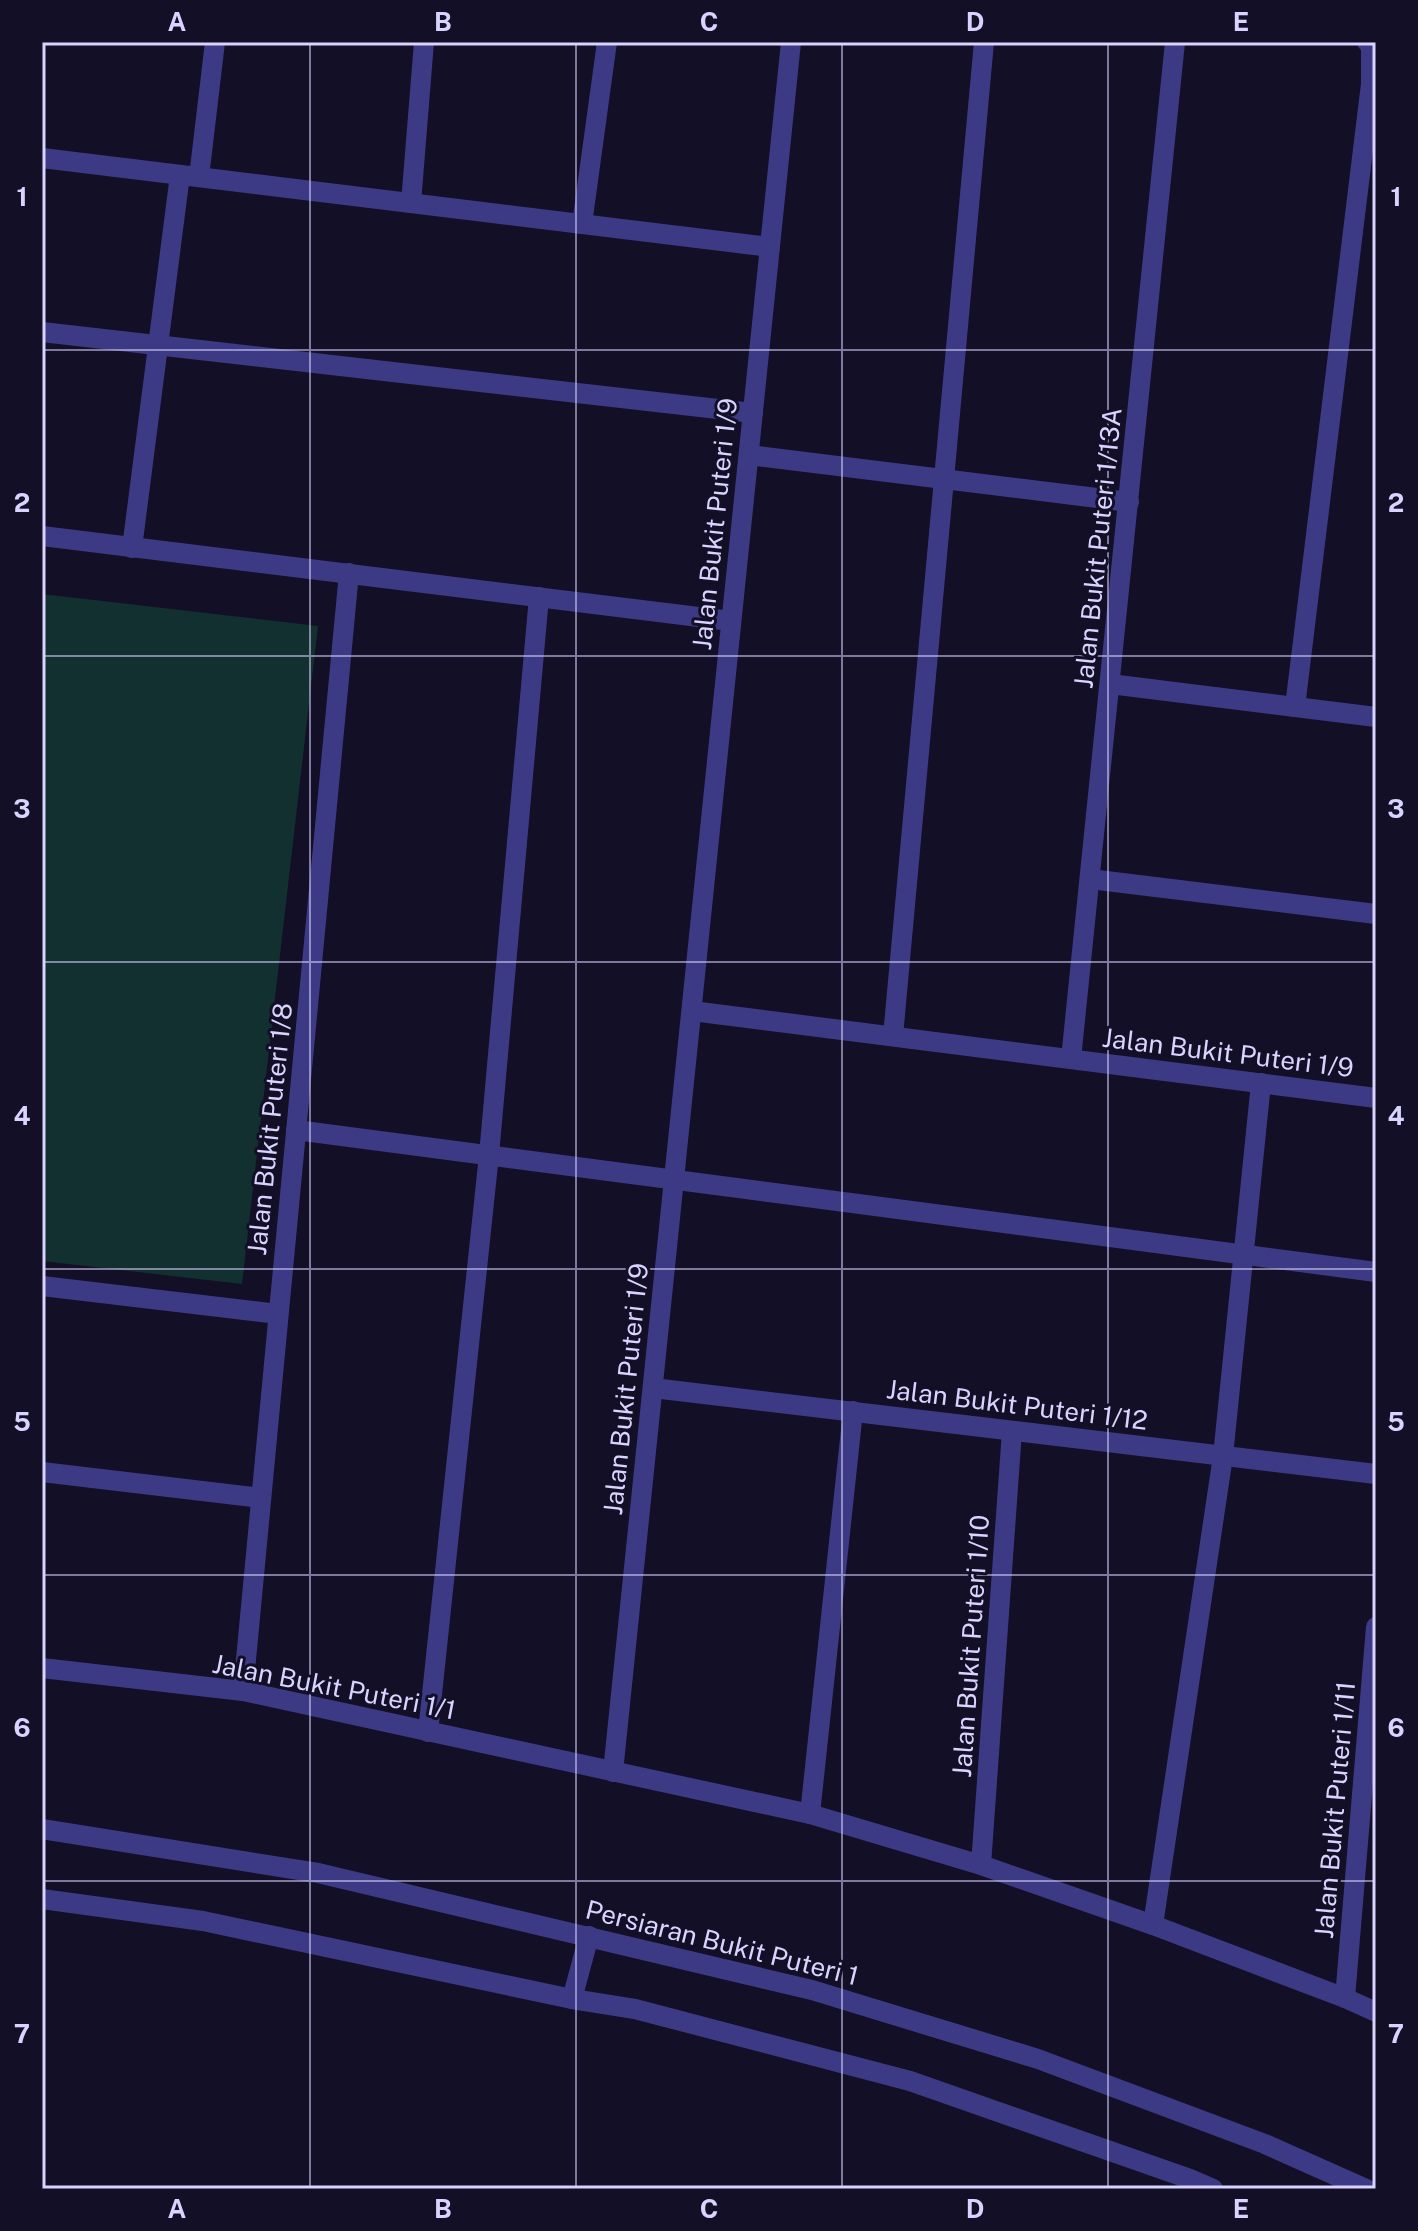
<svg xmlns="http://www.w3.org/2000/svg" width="1418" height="2231" viewBox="0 0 1418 2231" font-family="'Public Sans',sans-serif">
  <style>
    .green { fill: #12302f }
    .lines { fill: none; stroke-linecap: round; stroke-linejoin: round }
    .service { stroke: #3d3a85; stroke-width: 20 }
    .minor { stroke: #3d3a85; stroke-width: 20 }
    .tertiary { stroke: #3d3a85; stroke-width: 20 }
    .grid { fill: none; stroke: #d9d4ff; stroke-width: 2; stroke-opacity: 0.55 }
    .labels { text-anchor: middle; stroke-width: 6; stroke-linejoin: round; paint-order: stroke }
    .street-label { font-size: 26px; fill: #d9d4ff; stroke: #130f26 }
    .neatline { fill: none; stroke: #d9d4ff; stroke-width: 3 }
    .grid-label { font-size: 26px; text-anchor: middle; font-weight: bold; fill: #d9d4ff }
  </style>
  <rect width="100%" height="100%" fill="#130f26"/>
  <path class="green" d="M 42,594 L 318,626 L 242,1284 L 42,1261 Z"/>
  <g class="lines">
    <g class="service">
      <path d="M 199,177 L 215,42"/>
      <path d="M 582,224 L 607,42"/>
      <path d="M 42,332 L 753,413"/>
      <path d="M 749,455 L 1129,502"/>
      <path d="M 132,548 L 180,175"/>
      <path d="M 1295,707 L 1371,84 L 1371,46 L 1367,42"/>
      <path d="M 1090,879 L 1376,914"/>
      <path d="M 893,1036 L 984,42"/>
      <path d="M 296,1130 L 1376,1272"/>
      <path d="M 42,1472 L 261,1498"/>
      <path d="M 428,1732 L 489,1155 L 539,597"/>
      <path d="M 810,1814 L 853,1411"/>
      <path d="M 1153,1925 L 1223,1456 L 1261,1083"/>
    </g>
    <g class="minor">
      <path d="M 42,158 L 770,247"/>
      <path d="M 411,203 L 424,42"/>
      <path d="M 42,536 L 731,621"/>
      <path d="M 1110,684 L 1376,717"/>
      <path d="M 692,1011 L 1376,1098"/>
      <path d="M 1071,1059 L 1175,42"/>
      <path d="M 42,1286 L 278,1314"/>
      <path d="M 653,1388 L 1376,1474"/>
      <path d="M 42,1668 L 243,1691 L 810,1814 L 981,1865 L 1153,1925 L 1345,1998 L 1376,2012"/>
      <path d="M 243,1691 L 349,573"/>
      <path d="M 613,1772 L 791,42"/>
      <path d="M 981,1865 L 1012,1431"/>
      <path d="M 1345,1998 L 1376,1627"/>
    </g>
    <g class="tertiary">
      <path d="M 42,1829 L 318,1873 L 812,1990 L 1038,2059 L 1265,2144 L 1366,2189"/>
      <path d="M 42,1899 L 203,1921 L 572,1999 L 635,2009 L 910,2081 L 1190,2179 L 1213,2189"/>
      <path d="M 572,1999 L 589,1936"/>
    </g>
  </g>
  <path class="grid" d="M 310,42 L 310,2189M 576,42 L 576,2189M 842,42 L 842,2189M 1108,42 L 1108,2189M 42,350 L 1376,350M 42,656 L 1376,656M 42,962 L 1376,962M 42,1269 L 1376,1269M 42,1575 L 1376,1575M 42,1881 L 1376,1881"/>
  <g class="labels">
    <g class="street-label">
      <text transform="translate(715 524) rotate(-84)" y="9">Jalan Bukit Puteri 1/9</text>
      <text transform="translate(1098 548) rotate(-84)" y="9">Jalan Bukit Puteri 1/13A</text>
      <text transform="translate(1228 1053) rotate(7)" y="9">Jalan Bukit Puteri 1/9</text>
      <text transform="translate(270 1129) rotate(-84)" y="9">Jalan Bukit Puteri 1/8</text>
      <text transform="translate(626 1389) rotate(-84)" y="9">Jalan Bukit Puteri 1/9</text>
      <text transform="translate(1017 1405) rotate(7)" y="9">Jalan Bukit Puteri 1/12</text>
      <text transform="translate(971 1646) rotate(-86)" y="9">Jalan Bukit Puteri 1/10</text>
      <text transform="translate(334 1687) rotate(11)" y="9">Jalan Bukit Puteri 1/1</text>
      <text transform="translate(1335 1810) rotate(-85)" y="9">Jalan Bukit Puteri 1/11</text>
      <text transform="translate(722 1943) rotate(14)" y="9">Persiaran Bukit Puteri 1</text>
    </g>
  </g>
  <rect width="1418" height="2231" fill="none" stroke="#130f26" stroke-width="88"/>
  <rect x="44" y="44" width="1330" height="2143" class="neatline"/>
  <g class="grid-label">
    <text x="177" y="31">A</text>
    <text x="443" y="31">B</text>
    <text x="709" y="31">C</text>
    <text x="975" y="31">D</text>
    <text x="1241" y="31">E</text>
    <text x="22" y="206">1</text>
    <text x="1396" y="206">1</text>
    <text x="22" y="512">2</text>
    <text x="1396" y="512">2</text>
    <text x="22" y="818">3</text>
    <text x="1396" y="818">3</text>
    <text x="22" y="1125">4</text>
    <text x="1396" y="1125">4</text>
    <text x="22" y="1431">5</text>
    <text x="1396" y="1431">5</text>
    <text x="22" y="1737">6</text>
    <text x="1396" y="1737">6</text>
    <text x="22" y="2043">7</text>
    <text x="1396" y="2043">7</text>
    <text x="177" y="2218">A</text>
    <text x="443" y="2218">B</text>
    <text x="709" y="2218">C</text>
    <text x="975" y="2218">D</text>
    <text x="1241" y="2218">E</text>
  </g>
</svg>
